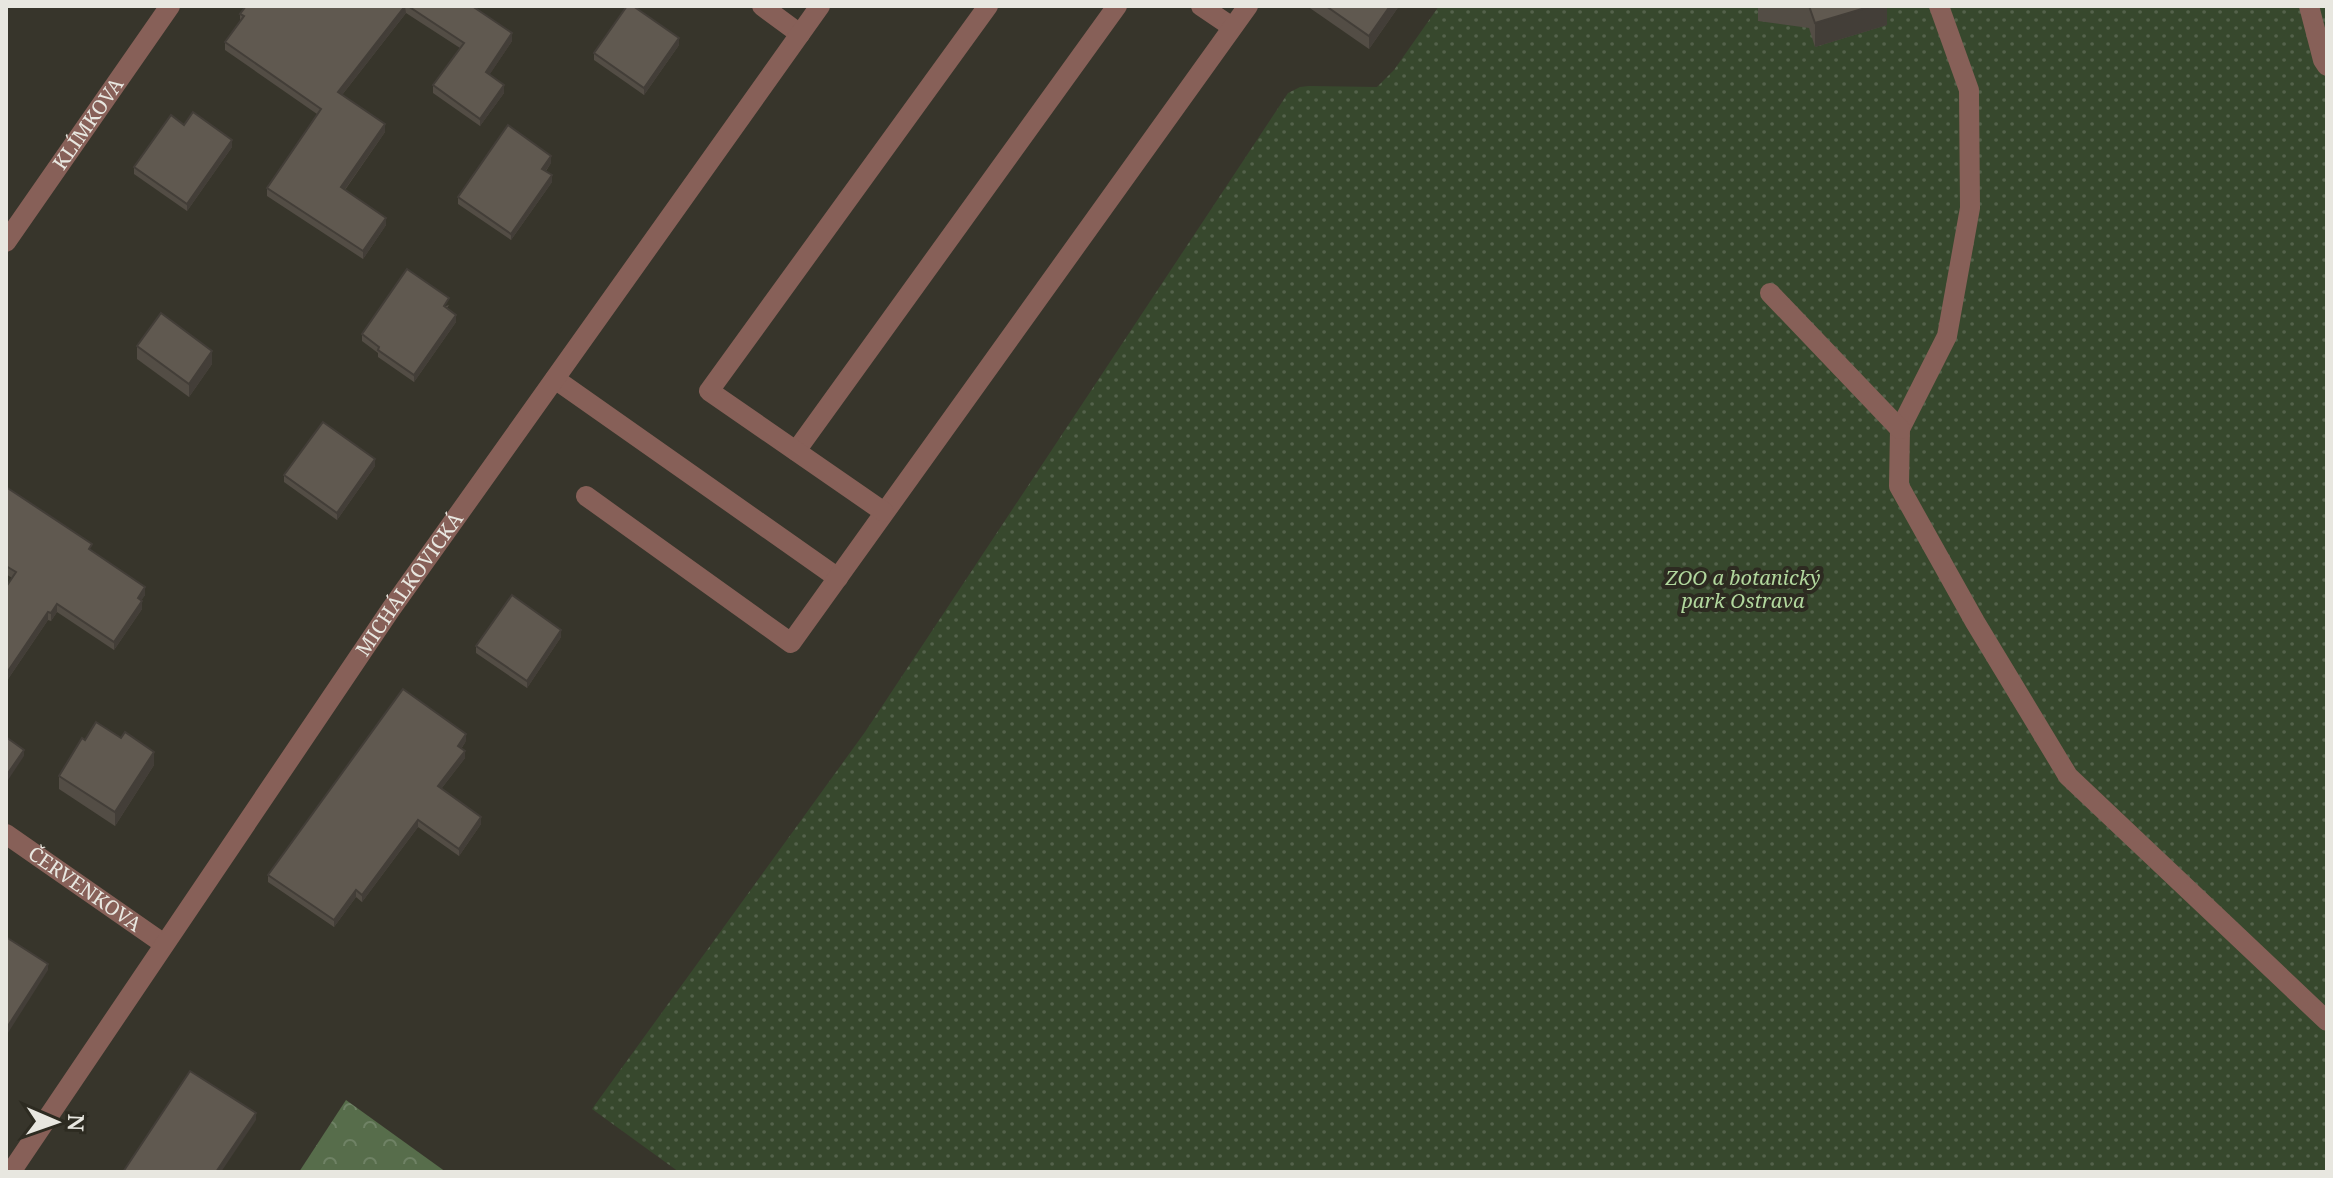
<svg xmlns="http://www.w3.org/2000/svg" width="2333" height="1178" viewBox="0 0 2333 1178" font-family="'Noto Serif',serif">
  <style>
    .forest { fill: url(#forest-crowns) }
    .park { fill: url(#park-dots) }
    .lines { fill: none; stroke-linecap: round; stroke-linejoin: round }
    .service { stroke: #876058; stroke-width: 20 }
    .minor { stroke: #876058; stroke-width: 20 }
    .tertiary { stroke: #876058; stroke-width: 20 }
    .wall { fill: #534d45 }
    .shaded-wall { fill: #433e38 }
    .building { fill: #605950; stroke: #433e38; stroke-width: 2 }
    .labels { text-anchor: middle; stroke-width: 8; stroke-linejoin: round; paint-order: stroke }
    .street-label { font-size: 20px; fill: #e8e7e0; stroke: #2d2b21 }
    .park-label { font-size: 20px; font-style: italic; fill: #b1d79d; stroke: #2d2b21 }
  </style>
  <defs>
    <pattern id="forest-crowns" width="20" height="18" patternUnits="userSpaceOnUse" patternTransform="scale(2)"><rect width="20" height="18" fill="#576d4b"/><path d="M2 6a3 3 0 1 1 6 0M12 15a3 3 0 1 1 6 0" fill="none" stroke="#6f8265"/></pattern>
    <pattern id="park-dots" width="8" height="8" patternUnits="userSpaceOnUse" patternTransform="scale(2)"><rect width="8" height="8" fill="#37482d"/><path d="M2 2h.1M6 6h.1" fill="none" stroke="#54624b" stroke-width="1.8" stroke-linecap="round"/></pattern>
  </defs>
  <rect width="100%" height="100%" fill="#37352b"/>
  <path class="forest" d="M 346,1100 L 446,1172 L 299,1172 Z"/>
  <path class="park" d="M 1439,6 L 2327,6 L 2327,1172 L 679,1172 L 592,1109 L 865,732 L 1288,93 L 1300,87 L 1309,86 L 1377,87 L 1394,70 Z"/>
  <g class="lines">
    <g class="service">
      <path d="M 1201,6 L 1232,27"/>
      <path d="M 1939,6 L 1969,90 L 1970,208 L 1947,336 L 1900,429 L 1899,486 L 1975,622 L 2068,776 L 2327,1021"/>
      <path d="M 2309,6 L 2323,60 L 2327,66"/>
      <path d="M 1770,293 L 1900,429"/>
      <path d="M 555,379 L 838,578"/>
      <path d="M 796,451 L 1117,6"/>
      <path d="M 586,496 L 791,643 L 1248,6"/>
      <path d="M 884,512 L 709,391 L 988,6"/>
    </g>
    <g class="minor">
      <path d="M 762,6 L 800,34"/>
      <path id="s1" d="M 6,242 L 170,6"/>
      <path id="s2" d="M 6,834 L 164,944"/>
    </g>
    <path class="tertiary" id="s3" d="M 11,1172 L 391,609 L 820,6"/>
  </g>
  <g class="wall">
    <path d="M 246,6 L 472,6 L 512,41 L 489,75 L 504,93 L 480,126 L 433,93 L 433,85 L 460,48 L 406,13 L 342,95 L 385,132 L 345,190 L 386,225 L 363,259 L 267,196 L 267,188 L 317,114 L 225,50 L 225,42 L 240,21 L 240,14 Z"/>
    <path d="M 1307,6 L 1399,6 L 1369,49 Z"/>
    <path d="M 1758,6 L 1887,6 L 1887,25 L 1815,47 L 1809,28 L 1758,21 Z"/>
    <path d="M 679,45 L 644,95 L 594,60 L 594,53 Z"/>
    <path d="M 184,125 L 232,147 L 187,211 L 134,174 L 134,167 Z"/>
    <path d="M 551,163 L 546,171 L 552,182 L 511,240 L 458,204 L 458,197 Z"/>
    <path d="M 449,305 L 447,308 L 456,322 L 414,382 L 378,357 L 378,353 L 362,341 L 362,334 Z"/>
    <path d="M 137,346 L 212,364 L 189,397 L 137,359 Z"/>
    <path d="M 375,466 L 337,520 L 284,482 L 284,475 Z"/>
    <path d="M 6,487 L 92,551 L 145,595 L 141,600 L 142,609 L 114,650 L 57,612 L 51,621 L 48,620 L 6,682 L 6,587 L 12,578 L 6,574 Z"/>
    <path d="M 561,637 L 527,688 L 476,653 L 476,646 Z"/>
    <path d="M 85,740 L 154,765 L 115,826 L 59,789 L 59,776 Z"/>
    <path d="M 466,741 L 461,749 L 465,758 L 441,789 L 481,824 L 459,856 L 418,827 L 362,902 L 356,897 L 334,927 L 268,882 L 268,875 Z"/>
  </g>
  <g class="shaded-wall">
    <path d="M 405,6 L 406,13 L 338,100 L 338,92 Z"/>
    <path d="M 1390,6 L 1399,6 L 1369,49 L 1369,36 Z"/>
    <path d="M 1872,6 L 1887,6 L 1887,25 L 1815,47 L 1815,23 Z"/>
    <path d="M 512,33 L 512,41 L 486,80 L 486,72 Z"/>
    <path d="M 679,38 L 679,45 L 644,95 L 644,88 Z"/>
    <path d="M 504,85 L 504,93 L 480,126 L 480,119 Z"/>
    <path d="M 385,124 L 385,132 L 341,195 L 341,187 Z"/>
    <path d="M 232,140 L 232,147 L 187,211 L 187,204 Z"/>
    <path d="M 551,156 L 551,163 L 542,176 L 542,169 Z"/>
    <path d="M 552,175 L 552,182 L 511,240 L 511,234 Z"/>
    <path d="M 386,218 L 386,225 L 363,259 L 363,251 Z"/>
    <path d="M 456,315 L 456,322 L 414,382 L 414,375 Z"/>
    <path d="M 212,351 L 212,364 L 189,397 L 189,384 Z"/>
    <path d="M 375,459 L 375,466 L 337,520 L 337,513 Z"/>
    <path d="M 145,587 L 145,595 L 138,606 L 138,598 Z"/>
    <path d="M 142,601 L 142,609 L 114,650 L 114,642 Z"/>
    <path d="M 57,604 L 57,612 L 51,621 L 51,613 Z"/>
    <path d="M 48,612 L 48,620 L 6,682 L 6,674 Z"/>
    <path d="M 561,630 L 561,637 L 527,688 L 527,681 Z"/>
    <path d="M 466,734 L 466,741 L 458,753 L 458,746 Z"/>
    <path d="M 24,750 L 24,756 L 6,783 L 6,776 Z"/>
    <path d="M 465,751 L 465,758 L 438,793 L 438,786 Z"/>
    <path d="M 154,752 L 154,765 L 115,826 L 115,812 Z"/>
    <path d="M 481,817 L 481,824 L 459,856 L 459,849 Z"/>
    <path d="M 418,820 L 418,827 L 362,902 L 362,895 Z"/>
    <path d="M 356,890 L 356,897 L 334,927 L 334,920 Z"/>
    <path d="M 48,964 L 48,970 L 6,1036 L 6,1029 Z"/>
    <path d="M 256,1113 L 256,1120 L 221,1172 L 216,1172 Z"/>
  </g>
  <g class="building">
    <path d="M 246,6 L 405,6 L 338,92 L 385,124 L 341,187 L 386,218 L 363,251 L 267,188 L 321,109 L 225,42 L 244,16 L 240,14 Z"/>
    <path d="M 408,6 L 472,6 L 512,33 L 486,72 L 504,85 L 480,119 L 433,85 L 464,43 Z"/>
    <path d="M 627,6 L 633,6 L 679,38 L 644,88 L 594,53 Z"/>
    <path d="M 1326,6 L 1390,6 L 1369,36 Z"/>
    <path d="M 1809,6 L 1872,6 L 1815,23 Z"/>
    <path d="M 193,112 L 232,140 L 187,204 L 134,167 L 171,115 L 184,125 Z"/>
    <path d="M 508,125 L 551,156 L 542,169 L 552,175 L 511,234 L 458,197 Z"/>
    <path d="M 407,269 L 449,298 L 444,306 L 456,315 L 414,375 L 378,350 L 379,347 L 362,334 Z"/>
    <path d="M 161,313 L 212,351 L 189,384 L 137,346 Z"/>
    <path d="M 323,422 L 375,459 L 337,513 L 284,475 Z"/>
    <path d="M 6,487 L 92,544 L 89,549 L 145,587 L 138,598 L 142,601 L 114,642 L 57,604 L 51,613 L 48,612 L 6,674 L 6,587 L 16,572 L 6,566 Z"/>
    <path d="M 512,595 L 561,630 L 527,681 L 476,646 Z"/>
    <path d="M 403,689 L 466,734 L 458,746 L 465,751 L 438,786 L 481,817 L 459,849 L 418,820 L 362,895 L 356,890 L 334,920 L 268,875 Z"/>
    <path d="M 96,722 L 121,738 L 125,732 L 154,752 L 115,812 L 59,776 L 82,738 L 85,740 Z"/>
    <path d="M 6,737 L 24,750 L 6,776 Z"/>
    <path d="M 6,937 L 48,964 L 6,1029 Z"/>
    <path d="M 190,1071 L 256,1113 L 216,1172 L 123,1172 Z"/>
  </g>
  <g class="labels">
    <g class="street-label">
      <text dy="7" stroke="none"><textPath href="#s1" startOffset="144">KLÍMKOVA</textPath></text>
      <text dy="7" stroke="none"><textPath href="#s3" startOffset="710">MICHÁLKOVICKÁ</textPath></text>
      <text dy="7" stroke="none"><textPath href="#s2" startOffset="96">ČERVENKOVA</textPath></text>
    </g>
    <g class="park-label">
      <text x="1743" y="585">ZOO a botanický<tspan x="1743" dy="23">park Ostrava</tspan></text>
    </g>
  </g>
  <rect width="2333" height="1178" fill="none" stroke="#e8e7e0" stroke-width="16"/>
  <g transform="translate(56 1122) rotate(92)" stroke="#2d2b21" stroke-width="6" paint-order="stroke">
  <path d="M0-6L14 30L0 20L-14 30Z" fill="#e8e7e0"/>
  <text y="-12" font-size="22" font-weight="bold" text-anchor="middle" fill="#e8e7e0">N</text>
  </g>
</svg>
